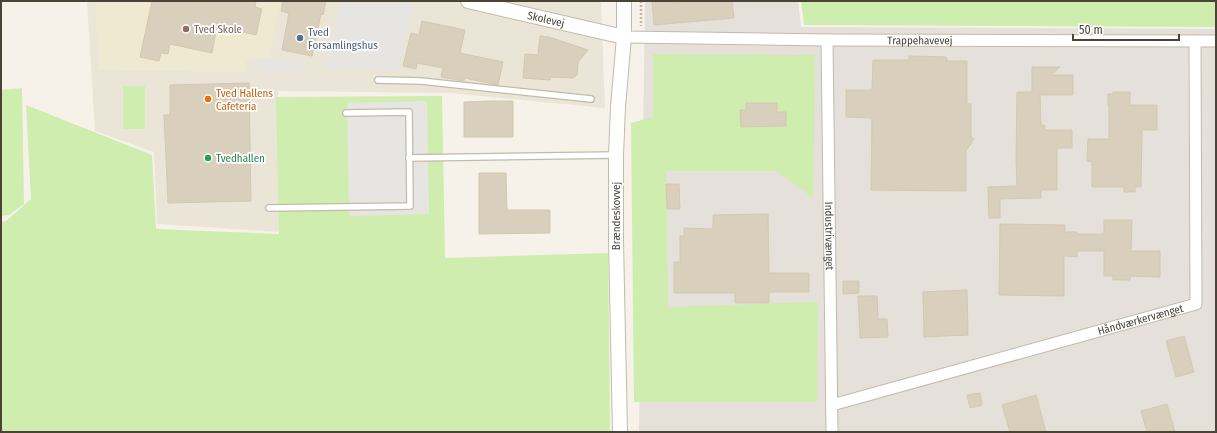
<svg xmlns="http://www.w3.org/2000/svg" width="1217" height="433" viewBox="0 0 1217 433" font-family="'Fira Sans Condensed',sans-serif">
  <style>
    .residential { fill: #eae5d6 }
    .industrial { fill: #e5e1da }
    .education { fill: #f0e9d1 }
    .green { fill: #ceedae }
    .parking { fill: #e7e5e1 }
    .building { fill: #d8cfbd; stroke: #d4c8af }
    .lines { fill: none; stroke-linecap: round; stroke-linejoin: round }
    .service-casing { stroke: #c2bbaa; stroke-width: 8 }
    .minor-casing { stroke: #c2bbaa; stroke-width: 13 }
    .tertiary-casing { stroke: #c2bbaa; stroke-width: 16 }
    .path { stroke: #c5b89a; stroke-width: 2.5; stroke-dasharray: 2 2; stroke-linecap: butt }
    .service { stroke: #fff; stroke-width: 5.5 }
    .minor { stroke: #fff; stroke-width: 11 }
    .tertiary { stroke: #fff; stroke-width: 14 }
    .education-dot { fill: #8d6e63; stroke: #fff; stroke-width: 1.5 }
    .service-dot { fill: #5c6f8a; stroke: #fff; stroke-width: 1.5 }
    .food-dot { fill: #e8710a; stroke: #fff; stroke-width: 1.5 }
    .leisure-dot { fill: #2e9e5b; stroke: #fff; stroke-width: 1.5 }
    .labels { text-anchor: middle; stroke-width: 3.5; stroke-linejoin: round; paint-order: stroke }
    .street-label { font-size: 11px; fill: #4a4336; stroke: #fff }
    .education-label { font-size: 11px; fill: #785e54; stroke: #fff; text-anchor: start }
    .service-label { font-size: 11px; fill: #4e5e75; stroke: #fff; text-anchor: start }
    .food-label { font-size: 11px; fill: #c56008; stroke: #fff; text-anchor: start }
    .leisure-label { font-size: 11px; fill: #27864d; stroke: #fff; text-anchor: start }
  </style>
  <rect width="100%" height="100%" fill="#f6f2e9"/>
  <path class="residential" d="M 87,1 L 601,1 L 605,108 L 450,93 L 278,91 L 279,232 L 157,224 L 154,152 L 95,131 Z"/>
  <path class="industrial" d="M 645,1 L 798,1 L 801,27 L 1216,29 L 1216,432 L 639,432 Z"/>
  <path class="education" d="M 95,1 L 280,1 L 270,57 L 247,60 L 244,72 L 99,70 Z"/>
  <g class="green">
    <path d="M 801,1 L 1216,1 L 1216,27 L 804,25 Z"/>
    <path d="M 653,54 L 815,55 L 813,198 L 776,171 L 666,171 L 668,307 L 818,302 L 817,402 L 634,402 L 631,123 L 653,117 Z"/>
    <rect x="123" y="86" width="22" height="43"/>
    <path d="M 22,88 L 24,204 L 9,215 L 1,216 L 1,90 Z"/>
    <path d="M 442,96 L 445,258 L 608,253 L 610,432 L 1,432 L 1,222 L 6,221 L 31,199 L 26,105 L 152,155 L 156,229 L 279,234 L 276,97 Z"/>
  </g>
  <g class="parking">
    <path d="M 342,1 L 414,1 L 398,71 L 325,69 Z"/>
    <path d="M 258,59 L 303,61 L 302,72 L 258,72 Z"/>
    <path d="M 427,101 L 429,214 L 349,216 L 347,103 Z"/>
  </g>
  <g class="building">
    <path d="M 152,1 L 256,1 L 255,7 L 262,9 L 256,35 L 217,26 L 212,53 L 170,44 L 168,54 L 161,53 L 159,61 L 140,57 Z"/>
    <path d="M 283,1 L 326,1 L 323,15 L 321,14 L 312,56 L 282,50 L 289,13 L 281,11 Z"/>
    <path d="M 652,1 L 672,1 L 672,3 L 693,1 L 732,1 L 734,18 L 654,25 Z"/>
    <path d="M 422,21 L 465,30 L 460,53 L 503,62 L 498,85 L 465,78 L 464,81 L 441,77 L 443,68 L 417,63 L 416,69 L 403,66 L 411,33 L 419,35 Z"/>
    <path d="M 540,36 L 549,37 L 588,50 L 578,62 L 577,75 L 573,78 L 550,77 L 550,80 L 523,78 L 525,54 L 538,55 Z"/>
    <path d="M 909,56 L 946,57 L 947,61 L 967,61 L 967,104 L 971,104 L 971,137 L 974,139 L 966,151 L 966,191 L 871,190 L 872,118 L 846,117 L 846,90 L 872,90 L 873,60 L 909,60 Z"/>
    <path d="M 1032,67 L 1060,67 L 1051,75 L 1073,75 L 1073,95 L 1040,95 L 1041,125 L 1045,125 L 1045,130 L 1072,130 L 1072,148 L 1057,148 L 1057,190 L 1041,190 L 1041,198 L 1000,199 L 1000,218 L 989,218 L 988,187 L 1017,186 L 1016,161 L 1017,92 L 1032,92 Z"/>
    <path d="M 249,83 L 251,201 L 168,203 L 164,115 L 170,115 L 170,85 Z"/>
    <path d="M 1113,92 L 1130,92 L 1130,105 L 1157,105 L 1157,130 L 1142,130 L 1141,187 L 1135,187 L 1135,192 L 1124,192 L 1124,187 L 1092,187 L 1092,162 L 1087,161 L 1088,139 L 1109,139 L 1109,105 L 1108,105 L 1108,94 L 1113,94 Z"/>
    <path d="M 488,101 L 513,101 L 513,137 L 464,137 L 464,102 Z"/>
    <path d="M 746,103 L 777,103 L 777,112 L 786,112 L 786,126 L 741,127 L 740,110 L 746,110 Z"/>
    <path d="M 479,173 L 506,173 L 507,210 L 550,210 L 550,233 L 479,234 Z"/>
    <path d="M 666,184 L 679,184 L 680,209 L 667,209 Z"/>
    <path d="M 768,214 L 769,273 L 809,273 L 809,292 L 769,292 L 769,303 L 735,303 L 735,293 L 674,293 L 674,262 L 680,262 L 680,236 L 684,236 L 684,228 L 713,229 L 713,215 Z"/>
    <path d="M 1104,220 L 1132,220 L 1131,251 L 1160,251 L 1160,277 L 1130,276 L 1130,280 L 1113,280 L 1113,276 L 1104,276 L 1104,251 L 1077,251 L 1077,257 L 1064,256 L 1064,296 L 999,295 L 1000,224 L 1065,225 L 1065,232 L 1077,232 L 1077,234 L 1104,234 Z"/>
    <path d="M 843,281 L 859,281 L 859,293 L 843,294 Z"/>
    <path d="M 967,290 L 968,335 L 924,337 L 923,292 Z"/>
    <path d="M 858,296 L 877,296 L 878,319 L 887,319 L 888,337 L 860,338 Z"/>
    <path d="M 1184,336 L 1194,372 L 1176,377 L 1166,341 Z"/>
    <path d="M 980,393 L 982,405 L 970,408 L 967,395 Z"/>
    <path d="M 1036,395 L 1046,432 L 1010,432 L 1002,405 Z"/>
    <path d="M 1167,404 L 1175,432 L 1147,432 L 1141,411 Z"/>
  </g>
  <g class="lines">
    <g class="service-casing">
      <g id="service">
        <path d="M 378,80 L 421,81 L 591,99"/>
        <path d="M 409,158 L 616,155"/>
        <path d="M 269,208 L 410,206 L 409,112 L 346,113"/>
      </g>
    </g>
    <g class="minor-casing">
      <g id="minor">
        <path id="s1" d="M 624,37 L 827,40 L 1216,41"/>
        <path id="s2" d="M 827,40 L 832,432"/>
        <path id="s3" d="M 832,405 L 1196,304 L 1195,41"/>
      </g>
    </g>
    <g class="tertiary-casing">
      <g id="tertiary">
        <path id="s4" d="M 468,1 L 624,37"/>
        <path d="M 620,432 L 616,241 L 616,155 L 618,107 L 624,37 L 624,1"/>
      </g>
    </g>
    <path class="path" d="M 641,1 L 641,26"/>
    <use href="#service" class="service"/>
    <use href="#minor" class="minor"/>
    <use href="#tertiary" class="tertiary"/>
  </g>
  <circle class="education-dot" cx="186" cy="29" r="4"/>
  <circle class="service-dot" cx="300" cy="38" r="4"/>
  <circle class="food-dot" cx="208" cy="99" r="4"/>
  <circle class="leisure-dot" cx="208" cy="158" r="4"/>
  <g class="labels">
    <g class="street-label">
      <text dy="4" stroke="none"><textPath href="#s4" startOffset="80">Skolevej</textPath></text>
      <text dy="4" stroke="none"><textPath href="#s1" startOffset="296">Trappehavevej</textPath></text>
      <text transform="translate(616 216) rotate(-90)" y="4">Brændeskovvej</text>
      <text dy="4" stroke="none"><textPath href="#s2" startOffset="196">Industrivænget</textPath></text>
      <text dy="4" stroke="none"><textPath href="#s3" startOffset="320">Håndværkervænget</textPath></text>
    </g>
    <g class="education-label">
      <text x="194" y="33">Tved Skole</text>
    </g>
    <g class="service-label">
      <text x="308" y="36">Tved<tspan x="308" dy="13">Forsamlingshus</tspan></text>
    </g>
    <g class="food-label">
      <text x="216" y="97">Tved Hallens<tspan x="216" dy="13">Cafeteria</tspan></text>
    </g>
    <g class="leisure-label">
      <text x="216" y="162">Tvedhallen</text>
    </g>
  </g>
  <rect width="1217" height="433" fill="none" stroke="#4a4336" stroke-width="4"/>
  <path d="M1073 34v6h106v-6" fill="none" stroke="#4a4336" stroke-width="2"/>
  <text x="1079" y="34" font-size="12" fill="#4a4336" stroke="#ffffff" stroke-width="3" paint-order="stroke">50 m</text>
</svg>
